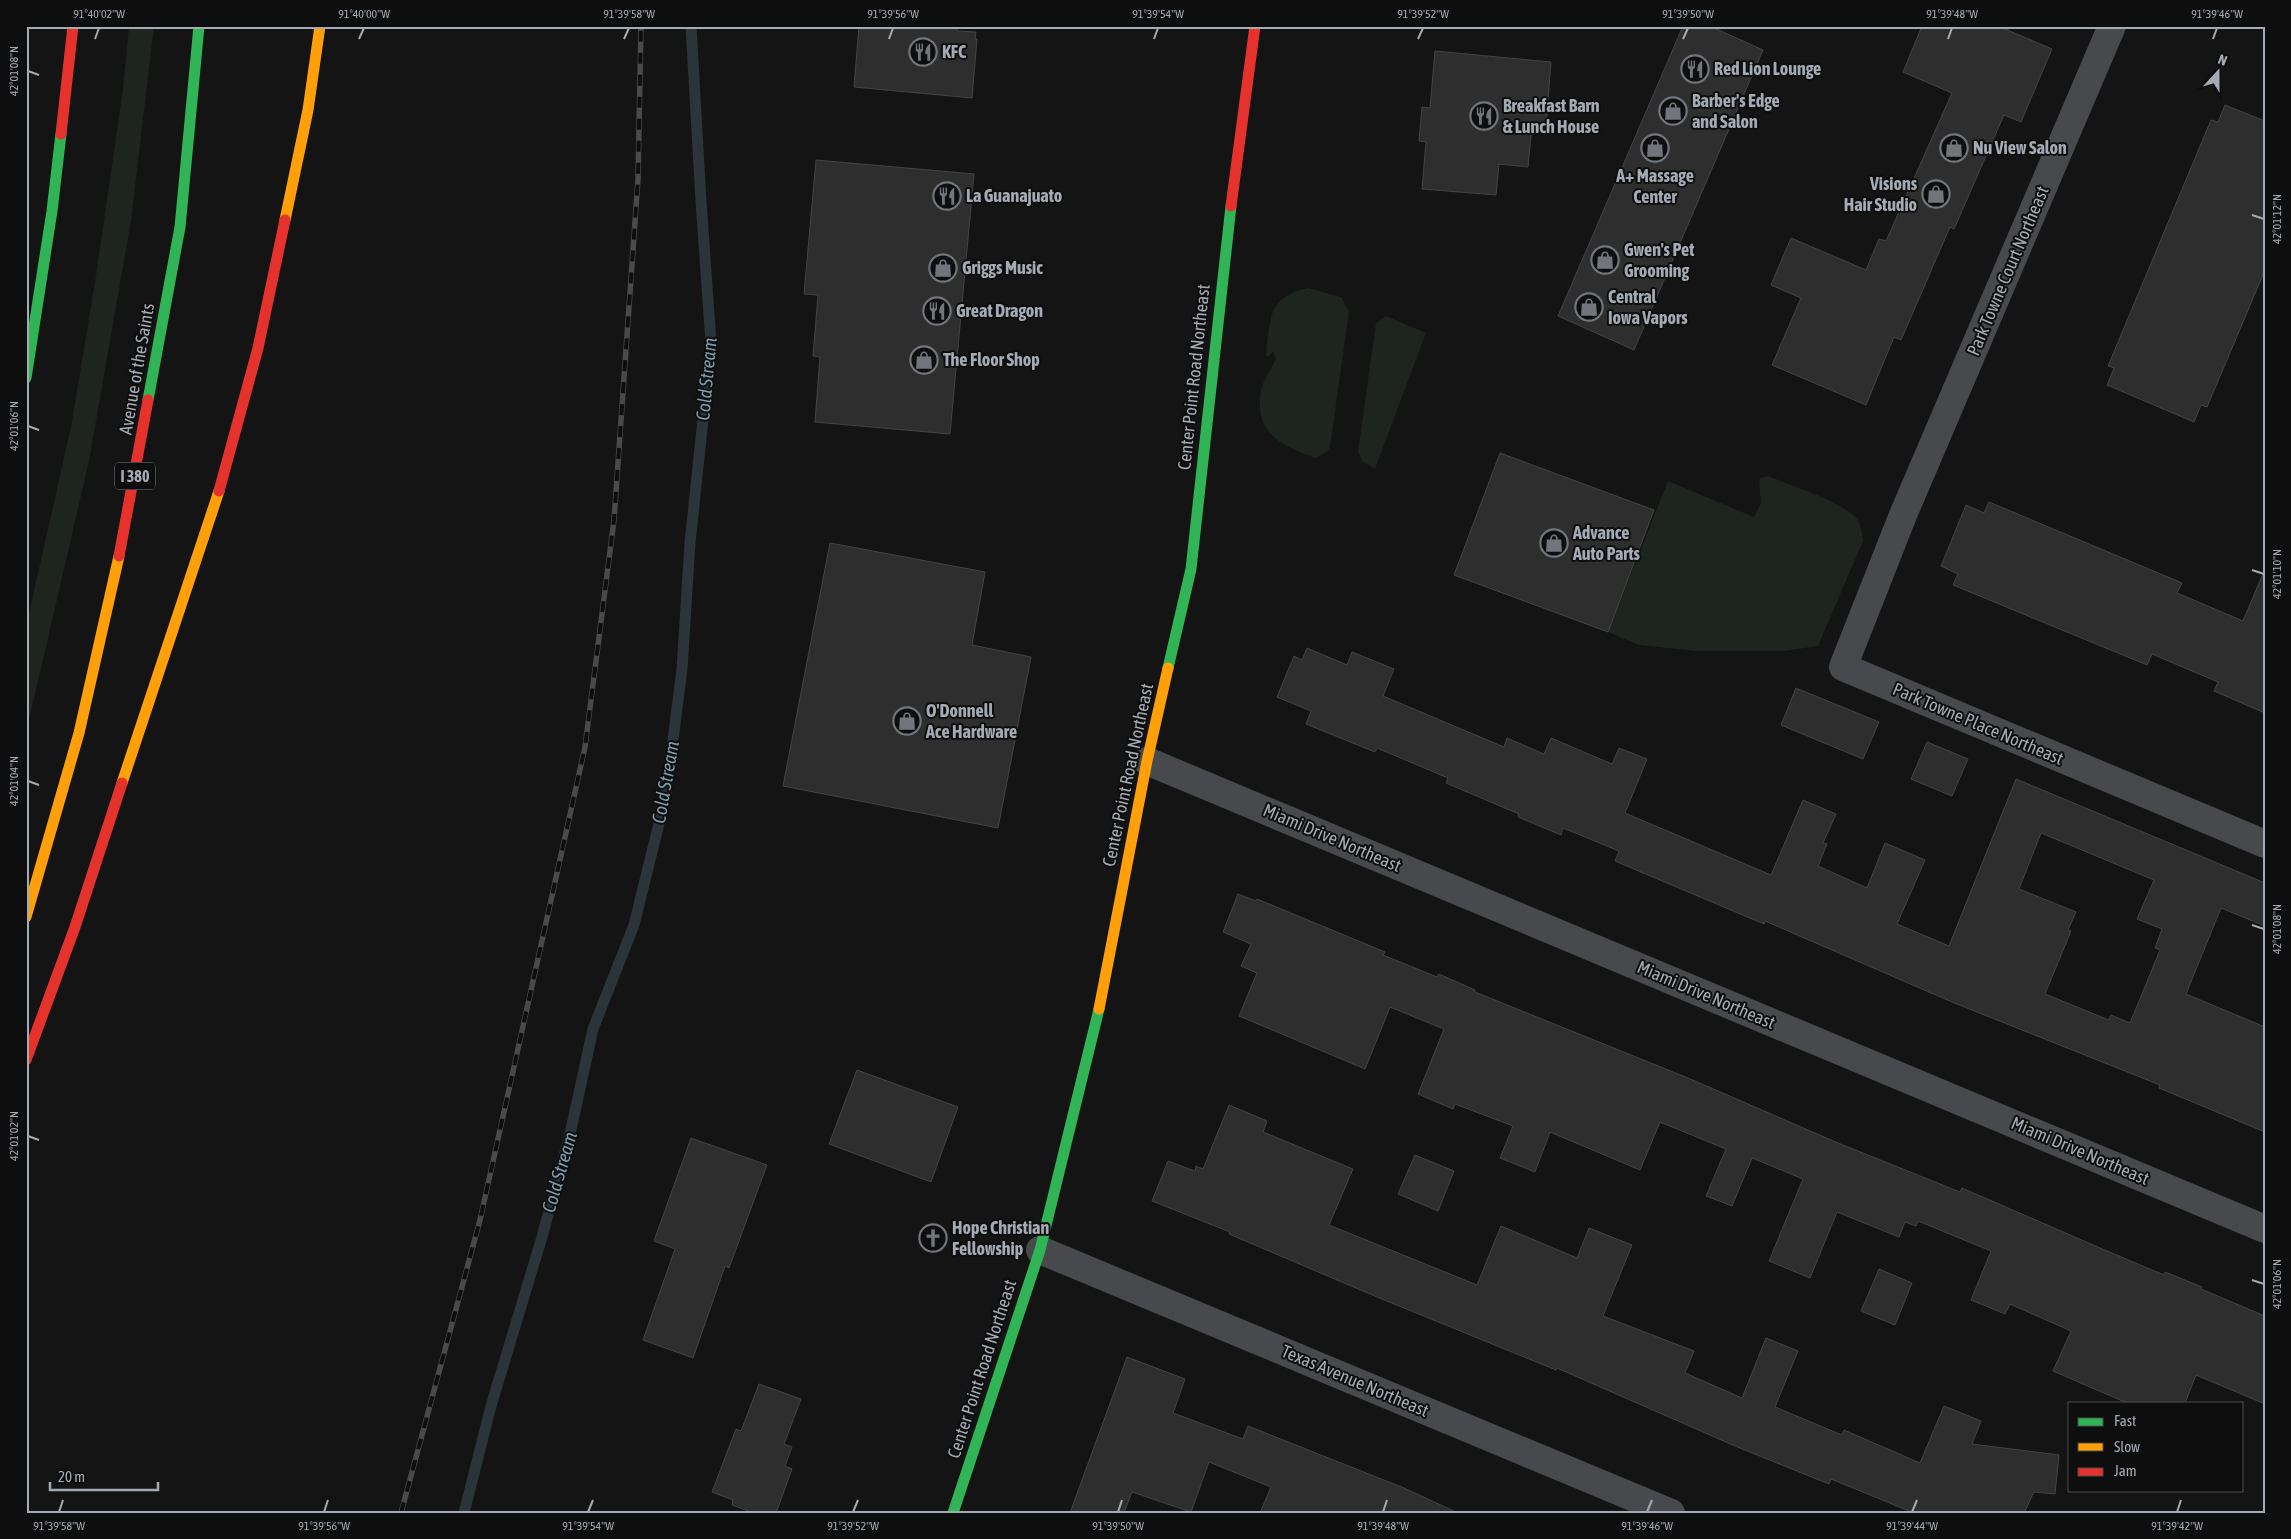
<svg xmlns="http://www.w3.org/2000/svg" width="2291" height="1539" viewBox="0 0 2291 1539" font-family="'Asap Condensed',sans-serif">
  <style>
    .green { fill: #1e241e }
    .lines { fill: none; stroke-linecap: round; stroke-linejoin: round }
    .stream { stroke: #2b3438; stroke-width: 11 }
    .building { fill: #2e2e2f; stroke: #434447; fill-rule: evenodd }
    .street { stroke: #48494c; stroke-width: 28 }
    .fast { stroke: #30b455; stroke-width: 11 }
    .slow { stroke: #ff9f0a; stroke-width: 11 }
    .jam { stroke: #e5322d; stroke-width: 11 }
    .rail-casing { stroke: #494a4c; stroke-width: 5.5 }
    .rail { stroke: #0e0e0f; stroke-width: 4; stroke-dasharray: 11; stroke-linecap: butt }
    .ticks { fill: none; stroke: #a5abb4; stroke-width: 2 }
    .labels { text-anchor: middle; stroke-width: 4; stroke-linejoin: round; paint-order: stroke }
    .shield { fill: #0e0e0f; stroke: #787c82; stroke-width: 1 }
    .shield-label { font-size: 16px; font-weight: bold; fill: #a5abb4 }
    .poi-label { font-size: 18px; font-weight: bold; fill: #a5abb4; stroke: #0e0e0f; text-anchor: start }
    .street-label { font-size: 18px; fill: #a5abb4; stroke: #0e0e0f }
    .water-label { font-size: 19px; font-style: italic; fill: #7e9cad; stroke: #0e0e0f }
    .neatline { fill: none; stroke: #a5abb4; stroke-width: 2 }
    .ticks-label { font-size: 12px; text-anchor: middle; fill: #a5abb4 }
  </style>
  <rect width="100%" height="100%" fill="#141414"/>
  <g class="green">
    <path d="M 129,26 L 154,26 L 131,221 L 89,461 L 26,733 L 26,626 L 71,427 L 96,276 L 123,89 Z"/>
    <path d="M 1308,288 L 1341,297 L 1349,311 L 1330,447 L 1327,452 L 1316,458 C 1283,446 1253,434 1261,391 C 1263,380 1271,369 1276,359 L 1273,351 L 1268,357 L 1266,355 C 1270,320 1267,297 1308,288 Z"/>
    <path d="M 1386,316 L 1426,333 L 1375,469 L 1363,462 L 1358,452 L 1376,323 Z"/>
    <path d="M 1768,476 C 1787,484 1846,503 1857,519 C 1861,525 1862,533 1863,541 L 1818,646 L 1784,651 L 1696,651 L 1639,645 L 1608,632 L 1668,481 L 1754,517 L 1761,503 L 1759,481 L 1761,478 Z"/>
  </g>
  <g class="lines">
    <path class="stream" d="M 464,1513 L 491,1406 L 542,1237 L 570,1134 L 593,1029 L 634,925 L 666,795 L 682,669 L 690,543 L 711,343 L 701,201 L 691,26"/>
  </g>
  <g class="building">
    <path d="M 859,26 L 957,26 L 957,31 L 976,32 L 975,39 L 977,39 L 972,98 L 854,87 Z"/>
    <path d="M 1683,26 L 1710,26 L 1763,50 L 1634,350 L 1558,316 Z"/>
    <path d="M 1922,26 L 1998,26 L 2052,49 L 2021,122 L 2004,115 L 1954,229 L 1950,227 L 1901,340 L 1894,337 L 1866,405 L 1772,365 L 1801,298 L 1771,285 L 1791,238 L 1866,270 L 1879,239 L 1886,241 L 1952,93 L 1903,72 Z"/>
    <path d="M 1435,51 L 1551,62 L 1546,125 L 1532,124 L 1528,167 L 1499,164 L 1496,195 L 1422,189 L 1426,142 L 1419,141 L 1422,107 L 1430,108 Z"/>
    <path d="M 2225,105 L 2265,121 L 2265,270 L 2207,407 L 2201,405 L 2194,422 L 2107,385 L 2114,368 L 2108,366 L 2211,120 L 2218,122 Z"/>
    <path d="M 816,160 L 974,174 L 950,434 L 815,422 L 820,357 L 813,356 L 818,295 L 804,294 Z"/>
    <path d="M 1500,453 L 1654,510 L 1608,632 L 1454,575 Z"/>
    <path d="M 1989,502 L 2182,583 L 2177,593 L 2243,621 L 2265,569 L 2265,713 L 2214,691 L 2218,682 L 2152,654 L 2147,665 L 1953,585 L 1958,574 L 1941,566 L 1966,505 L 1984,513 Z"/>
    <path d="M 830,543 L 985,572 L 972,645 L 1031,657 L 998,828 L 783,786 Z"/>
    <path d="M 1307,648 L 1347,665 L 1352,652 L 1394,669 L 1383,696 L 1504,747 L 1507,738 L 1544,754 L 1551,738 L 1612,764 L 1619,748 L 1647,759 L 1625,813 L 1771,875 L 1803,800 L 1836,814 L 1823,843 L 1827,844 L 1818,866 L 1867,888 L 1885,843 L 1925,860 L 1897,924 L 1949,946 L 2016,779 L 2265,883 L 2265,926 L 2221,908 L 2186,994 L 2265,1027 L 2265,1132 L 2159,1088 L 2160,1085 L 1952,1002 L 1765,921 L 1764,924 L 1615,861 L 1619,851 L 1563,828 L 1561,835 L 1518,817 L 1519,814 L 1446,783 L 1448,778 L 1377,748 L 1375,752 L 1306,724 L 1311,711 L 1277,697 L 1294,656 L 1302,660 ZM 2041,833 L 2154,880 L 2137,919 L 2162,929 L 2155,948 L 2160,950 L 2130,1023 L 2111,1015 L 2109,1020 L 2045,994 L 2071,931 L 2068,930 L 2076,912 L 2019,889 Z"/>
    <path d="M 1796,688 L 1879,722 L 1863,759 L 1781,725 Z"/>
    <path d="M 1927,742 L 1968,759 L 1952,796 L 1911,779 Z"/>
    <path d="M 1238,894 L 1256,901 L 1257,899 L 1385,952 L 1383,955 L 1437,977 L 1439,974 L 1475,990 L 1475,992 L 1688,1078 L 1838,1143 L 1960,1192 L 1962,1188 L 2100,1248 L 2164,1275 L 2165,1272 L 2202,1287 L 2201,1289 L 2265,1316 L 2265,1404 L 2196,1375 L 2185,1403 L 2127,1403 L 2053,1371 L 2071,1331 L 2010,1304 L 2005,1314 L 1971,1300 L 1991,1251 L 1918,1221 L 1916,1226 L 1905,1222 L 1899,1237 L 1837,1212 L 1810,1278 L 1769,1261 L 1803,1179 L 1752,1158 L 1732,1206 L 1706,1196 L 1726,1149 L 1660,1122 L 1640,1170 L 1550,1132 L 1535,1172 L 1500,1158 L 1513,1126 L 1455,1104 L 1453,1109 L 1418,1094 L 1444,1029 L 1390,1007 L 1365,1069 L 1239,1016 L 1257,973 L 1241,966 L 1251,944 L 1223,932 Z"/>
    <path d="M 857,1070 L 958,1107 L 931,1182 L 829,1144 Z"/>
    <path d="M 1229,1105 L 1267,1121 L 1263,1132 L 1353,1169 L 1329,1225 L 1477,1285 L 1501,1226 L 1577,1258 L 1589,1228 L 1632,1245 L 1603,1316 L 1694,1351 L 1685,1373 L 1742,1398 L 1766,1338 L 1798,1351 L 1775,1407 L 1842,1435 L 1844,1430 L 1920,1463 L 1944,1406 L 1981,1421 L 1972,1444 L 2059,1455 L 2055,1494 L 2034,1492 L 2024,1513 L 1914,1513 L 1831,1479 L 1829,1484 L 1735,1446 L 1557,1368 L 1556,1370 L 1377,1297 L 1229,1234 L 1230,1232 L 1152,1201 L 1168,1161 L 1195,1171 L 1196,1166 L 1203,1169 Z"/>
    <path d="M 691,1138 L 767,1165 L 729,1268 L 725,1266 L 693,1358 L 643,1340 L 675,1249 L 654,1241 Z"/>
    <path d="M 1415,1155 L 1454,1171 L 1438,1211 L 1398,1194 Z"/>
    <path d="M 1879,1269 L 1912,1283 L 1895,1325 L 1861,1311 Z"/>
    <path d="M 1127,1357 L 1185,1379 L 1173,1413 L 1243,1439 L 1248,1426 L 1404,1488 L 1458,1513 L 1260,1513 L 1271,1487 L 1209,1462 L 1191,1512 L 1132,1492 L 1124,1513 L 1070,1513 Z"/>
    <path d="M 759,1384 L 801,1399 L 784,1444 L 792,1447 L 785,1466 L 792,1469 L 776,1513 L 754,1513 L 732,1505 L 733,1500 L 712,1492 L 736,1429 L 741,1431 Z"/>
  </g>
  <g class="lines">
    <g class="street">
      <path d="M 2112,26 L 1903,515 L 1843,667 L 2265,844"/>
      <path d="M 1147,761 L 2265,1229"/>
      <path d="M 1040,1250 L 1671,1513"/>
    </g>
    <g class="fast">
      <path d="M 26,378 L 52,211 L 61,134"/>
      <path d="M 148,400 L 180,227 L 199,26"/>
      <path d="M 1168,668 L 1191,569 L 1231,206"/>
      <path d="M 953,1513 L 1040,1250 L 1099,1009"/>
    </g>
    <g class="slow">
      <path d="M 285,220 L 308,110 L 320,26"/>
      <path d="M 122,783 L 219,491"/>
      <path d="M 26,917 L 79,733 L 119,556"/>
      <path d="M 1099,1009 L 1147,761 L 1168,668"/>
    </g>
    <g class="jam">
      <path d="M 61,134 L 73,26"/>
      <path d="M 1231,206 L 1255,26"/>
      <path d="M 219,491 L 258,348 L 285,220"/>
      <path d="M 119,556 L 148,400"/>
      <path d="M 26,1060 L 75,927 L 122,783"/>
    </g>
    <g class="rail-casing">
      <path id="rail" d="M 401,1513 L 480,1220 L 585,747 L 614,520 L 638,179 L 641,26"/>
    </g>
    <use href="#rail" class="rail"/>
  </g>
  <path class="ticks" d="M 95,39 L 99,28M 359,39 L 364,28M 624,39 L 629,28M 889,39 L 893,28M 1154,39 L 1158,28M 1418,39 L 1423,28M 1683,39 L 1688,28M 1948,39 L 1952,28M 2213,39 L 2217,28M 28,71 L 39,75M 2252,215 L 2264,219M 28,426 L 39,430M 2252,570 L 2264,574M 28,781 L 39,785M 2252,925 L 2264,929M 28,1136 L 39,1140M 2252,1280 L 2264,1284M 59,1512 L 63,1500M 324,1512 L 328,1500M 588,1512 L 593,1500M 853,1512 L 858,1500M 1118,1512 L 1122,1500M 1383,1512 L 1387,1500M 1647,1512 L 1652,1500M 1912,1512 L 1917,1500M 2177,1512 L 2181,1500"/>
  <defs>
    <g id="restaurant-ring" transform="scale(1.4375)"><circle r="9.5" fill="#0e0e0f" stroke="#72767c" stroke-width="1.5"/><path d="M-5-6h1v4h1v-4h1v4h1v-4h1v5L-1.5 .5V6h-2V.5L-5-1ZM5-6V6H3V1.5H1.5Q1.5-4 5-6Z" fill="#72767c"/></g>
    <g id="shop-ring" transform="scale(1.4375)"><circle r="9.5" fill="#0e0e0f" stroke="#72767c" stroke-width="1.5"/><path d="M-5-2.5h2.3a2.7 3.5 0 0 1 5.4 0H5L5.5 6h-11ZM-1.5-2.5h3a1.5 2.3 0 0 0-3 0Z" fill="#72767c"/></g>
    <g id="church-ring" transform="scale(1.4375)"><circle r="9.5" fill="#0e0e0f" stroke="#72767c" stroke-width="1.5"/><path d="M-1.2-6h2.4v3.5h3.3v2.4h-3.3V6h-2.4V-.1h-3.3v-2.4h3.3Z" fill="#72767c"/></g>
  </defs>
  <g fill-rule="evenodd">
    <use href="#restaurant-ring" x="923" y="52"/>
    <use href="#restaurant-ring" x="1695" y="69"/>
    <use href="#shop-ring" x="1673" y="111"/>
    <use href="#restaurant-ring" x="1484" y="116"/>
    <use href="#shop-ring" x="1655" y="148"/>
    <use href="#shop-ring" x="1954" y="148"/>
    <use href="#shop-ring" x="1936" y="194"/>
    <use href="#restaurant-ring" x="947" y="196"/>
    <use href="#shop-ring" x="1605" y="260"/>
    <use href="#shop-ring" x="943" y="268"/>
    <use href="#shop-ring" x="1589" y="307"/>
    <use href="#restaurant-ring" x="937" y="311"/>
    <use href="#shop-ring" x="924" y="360"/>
    <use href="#shop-ring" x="1554" y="543"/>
    <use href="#shop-ring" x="907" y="721"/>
    <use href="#church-ring" x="933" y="1238"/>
  </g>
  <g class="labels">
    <rect class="shield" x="115" y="462.5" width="40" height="27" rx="4"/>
    <g class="shield-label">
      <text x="135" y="482">I 380</text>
    </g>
    <g class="poi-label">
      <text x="942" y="58">KFC</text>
      <text x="1714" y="75">Red Lion Lounge</text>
      <text x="1692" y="107">Barber's Edge<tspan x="1692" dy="21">and Salon</tspan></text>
      <text x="1503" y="112">Breakfast Barn<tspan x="1503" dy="21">&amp; Lunch House</tspan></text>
      <text x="1973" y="154">Nu View Salon</text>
      <text x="1655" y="182" text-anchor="middle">A+ Massage<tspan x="1655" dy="21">Center</tspan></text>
      <text x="1917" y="190" text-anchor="end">Visions<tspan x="1917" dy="21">Hair Studio</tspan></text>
      <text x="966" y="202">La Guanajuato</text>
      <text x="1624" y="256">Gwen's Pet<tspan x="1624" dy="21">Grooming</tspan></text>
      <text x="962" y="274">Griggs Music</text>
      <text x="1608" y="303">Central<tspan x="1608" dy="21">Iowa Vapors</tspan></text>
      <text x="956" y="317">Great Dragon</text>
      <text x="943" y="366">The Floor Shop</text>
      <text x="1573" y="539">Advance<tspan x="1573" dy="21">Auto Parts</tspan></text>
      <text x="926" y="717">O'Donnell<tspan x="926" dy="21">Ace Hardware</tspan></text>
      <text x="952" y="1234">Hope Christian<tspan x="952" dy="21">Fellowship</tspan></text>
    </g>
    <g class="street-label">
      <text transform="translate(2008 271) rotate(-67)" y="6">Park Towne Court Northeast</text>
      <text transform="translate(137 369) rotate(-80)" y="6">Avenue of the Saints</text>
      <text transform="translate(1194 377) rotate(-84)" y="6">Center Point Road Northeast</text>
      <text transform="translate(1978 724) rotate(23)" y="6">Park Towne Place Northeast</text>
      <text transform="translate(1128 775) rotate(-78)" y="6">Center Point Road Northeast</text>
      <text transform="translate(1332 838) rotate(23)" y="6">Miami Drive Northeast</text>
      <text transform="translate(1706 995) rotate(23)" y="6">Miami Drive Northeast</text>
      <text transform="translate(2080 1151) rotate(23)" y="6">Miami Drive Northeast</text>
      <text transform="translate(982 1369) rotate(-72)" y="6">Center Point Road Northeast</text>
      <text transform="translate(1355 1381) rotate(23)" y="6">Texas Avenue Northeast</text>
    </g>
    <g class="water-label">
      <text transform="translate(706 379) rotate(-85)" y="7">Cold Stream</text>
      <text transform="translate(665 782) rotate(-80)" y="7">Cold Stream</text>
      <text transform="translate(559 1172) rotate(-74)" y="7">Cold Stream</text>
    </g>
  </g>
  <rect width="2291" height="1539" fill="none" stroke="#0e0e0f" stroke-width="55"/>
  <rect x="2068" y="1402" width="175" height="90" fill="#0e0e0f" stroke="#4a4d51"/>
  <rect x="2078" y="1418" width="25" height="8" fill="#30b455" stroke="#4a4d51"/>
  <text x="2114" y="1426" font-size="15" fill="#a5abb4">Fast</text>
  <rect x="2078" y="1443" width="25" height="8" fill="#ff9f0a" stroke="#4a4d51"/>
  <text x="2114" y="1452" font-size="15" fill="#a5abb4">Slow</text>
  <rect x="2078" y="1468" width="25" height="8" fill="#e5322d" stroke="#4a4d51"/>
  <text x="2114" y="1476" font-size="15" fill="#a5abb4">Jam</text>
  <g transform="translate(2218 72) rotate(21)" stroke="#0e0e0f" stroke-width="4" paint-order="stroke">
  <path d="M0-4L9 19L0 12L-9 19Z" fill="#a5abb4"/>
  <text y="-8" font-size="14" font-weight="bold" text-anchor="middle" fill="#a5abb4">N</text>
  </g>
  <path d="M50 1482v8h108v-8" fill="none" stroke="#a5abb4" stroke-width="2.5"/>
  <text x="58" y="1482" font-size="15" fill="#a5abb4" stroke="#0e0e0f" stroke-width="4" paint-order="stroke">20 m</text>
  <rect x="28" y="28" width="2236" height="1484" class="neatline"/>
  <g class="ticks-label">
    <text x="99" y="18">91°40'02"W</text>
    <text x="364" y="18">91°40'00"W</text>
    <text x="629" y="18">91°39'58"W</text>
    <text x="893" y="18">91°39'56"W</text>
    <text x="1158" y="18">91°39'54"W</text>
    <text x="1423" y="18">91°39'52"W</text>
    <text x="1688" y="18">91°39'50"W</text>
    <text x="1952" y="18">91°39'48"W</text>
    <text x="2217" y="18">91°39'46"W</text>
    <text transform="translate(14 71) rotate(-90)" y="4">42°01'08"N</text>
    <text transform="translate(2277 219) rotate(-90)" y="4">42°01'12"N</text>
    <text transform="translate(14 426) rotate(-90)" y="4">42°01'06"N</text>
    <text transform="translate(2277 574) rotate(-90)" y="4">42°01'10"N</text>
    <text transform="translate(14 781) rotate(-90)" y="4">42°01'04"N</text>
    <text transform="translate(2277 929) rotate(-90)" y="4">42°01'08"N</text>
    <text transform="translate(14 1136) rotate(-90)" y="4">42°01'02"N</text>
    <text transform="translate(2277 1284) rotate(-90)" y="4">42°01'06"N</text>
    <text x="59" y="1530">91°39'58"W</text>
    <text x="324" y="1530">91°39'56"W</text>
    <text x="588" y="1530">91°39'54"W</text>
    <text x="853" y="1530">91°39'52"W</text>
    <text x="1118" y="1530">91°39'50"W</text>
    <text x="1383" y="1530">91°39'48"W</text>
    <text x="1647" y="1530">91°39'46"W</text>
    <text x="1912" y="1530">91°39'44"W</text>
    <text x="2177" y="1530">91°39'42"W</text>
  </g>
</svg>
